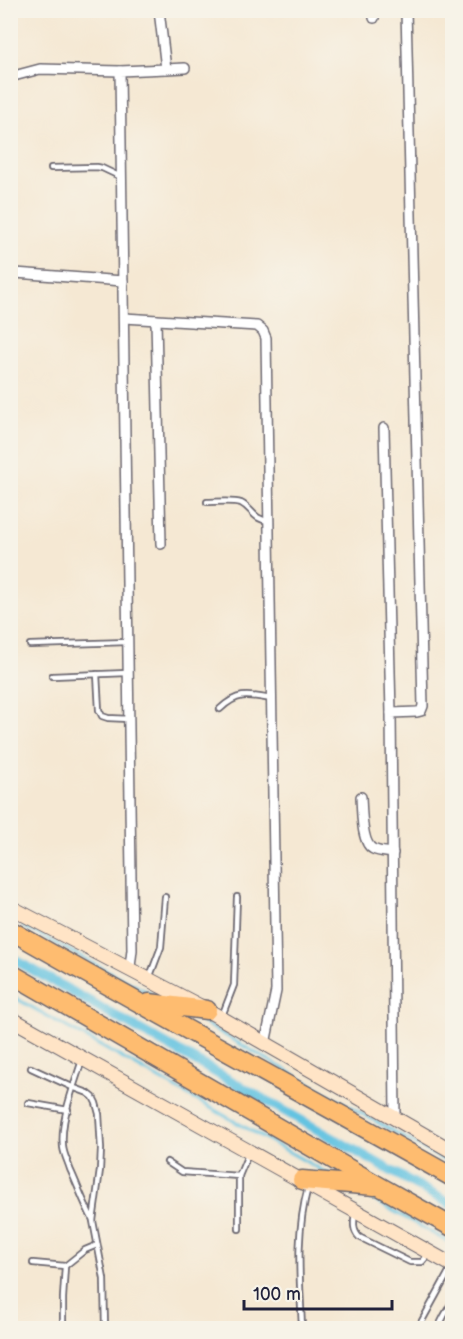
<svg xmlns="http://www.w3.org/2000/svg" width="463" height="1339" viewBox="0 0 463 1339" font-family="'Balsamiq Sans',sans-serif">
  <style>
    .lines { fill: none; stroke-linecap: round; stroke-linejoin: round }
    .stream { stroke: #63c3e1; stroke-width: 3 }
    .canal { stroke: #63c3e1; stroke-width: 10 }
    .lane-casing { stroke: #6c6770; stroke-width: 8 }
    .street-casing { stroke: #6c6770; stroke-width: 12 }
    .secondary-casing { stroke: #6c6770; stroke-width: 16 }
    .highway-casing { stroke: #6c6770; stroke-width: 21 }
    .lane { stroke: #fff; stroke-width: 4.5 }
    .street { stroke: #fff; stroke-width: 9 }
    .secondary { stroke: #ffe4c6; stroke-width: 14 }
    .highway { stroke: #febc70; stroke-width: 18 }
  </style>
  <rect width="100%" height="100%" fill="#f7f3e8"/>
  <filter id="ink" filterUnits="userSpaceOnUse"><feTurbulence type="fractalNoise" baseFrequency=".0167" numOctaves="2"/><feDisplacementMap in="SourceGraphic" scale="12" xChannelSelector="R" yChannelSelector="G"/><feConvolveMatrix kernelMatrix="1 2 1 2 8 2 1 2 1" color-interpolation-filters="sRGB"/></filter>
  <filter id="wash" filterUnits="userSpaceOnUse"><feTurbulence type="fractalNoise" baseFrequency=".008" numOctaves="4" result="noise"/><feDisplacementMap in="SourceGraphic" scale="24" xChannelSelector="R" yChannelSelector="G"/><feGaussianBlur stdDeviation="1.35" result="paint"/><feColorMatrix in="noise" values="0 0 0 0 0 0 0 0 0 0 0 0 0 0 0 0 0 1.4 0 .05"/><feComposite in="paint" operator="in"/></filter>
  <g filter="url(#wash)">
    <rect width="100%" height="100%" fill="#f5e8d3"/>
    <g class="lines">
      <g class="stream">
        <path d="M 23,927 L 46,938 L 153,995"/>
        <path d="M 10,995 L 330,1175"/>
        <path d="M 193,1017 L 452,1165"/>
        <path d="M 361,1193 L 452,1244"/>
      </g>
      <path class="canal" d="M 10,957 L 452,1205"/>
    </g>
  </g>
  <g filter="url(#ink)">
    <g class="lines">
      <g class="lane-casing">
        <g id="lane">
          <path d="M 51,168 L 97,167 L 102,168 L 121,177"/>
          <path d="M 207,502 C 215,502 233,500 241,503 C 253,509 252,519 269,521"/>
          <path d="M 30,645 L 128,642"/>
          <path d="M 97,674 L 99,710 L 102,716 L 108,718 L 129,719"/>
          <path d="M 52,676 L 127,673"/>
          <path d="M 220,709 C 238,692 248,695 271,699"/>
          <path d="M 150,976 L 161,947 L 165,897"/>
          <path d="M 222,1016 L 234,985 L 237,897"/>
          <path d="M 82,1060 C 74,1086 60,1120 63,1147 C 64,1155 68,1162 70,1169 C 78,1186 84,1204 93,1220"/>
          <path d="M 31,1068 L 72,1087 L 88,1093 L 93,1097 L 96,1103 L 99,1114 L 101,1149 L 100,1170 L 93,1221 L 104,1279 L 105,1328"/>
          <path d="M 28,1103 L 68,1110"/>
          <path d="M 167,1162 L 182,1172 L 239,1176"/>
          <path d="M 355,1212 C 354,1221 352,1230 359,1237 L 410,1262 L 422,1262 L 429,1254"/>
          <path d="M 239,1229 L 239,1176 L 249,1152"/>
          <path d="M 33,1263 L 65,1266"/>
          <path d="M 63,1328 L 63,1298 L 65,1266 L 85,1250 L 97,1245"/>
          <path d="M 302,1328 C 300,1280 295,1235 308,1187"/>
          <path d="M 418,1328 L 451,1268"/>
          <path d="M 438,1328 L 444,1316 L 452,1302"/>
        </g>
      </g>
      <g class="street-casing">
        <g id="street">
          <path d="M 374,10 L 374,18"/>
          <path d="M 166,69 L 185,68"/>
          <path d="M 10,77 L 40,69 L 120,71"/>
          <path d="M 10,271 L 15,273 L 123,281"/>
          <path d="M 124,318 L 257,326 L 263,331 L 266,338 L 276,991 L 265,1044"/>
          <path d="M 156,320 L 161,544"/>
          <path d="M 384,428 L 391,713"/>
          <path d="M 361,797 C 362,810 361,843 373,849 C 379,852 387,852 393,853"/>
          <path d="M 130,967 L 132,950 L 120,71 L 166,69 L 159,10"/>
          <path d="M 395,1118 L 391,713 L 417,712 L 421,711 L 423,706 L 406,10"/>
        </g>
      </g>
      <g class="secondary-casing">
        <g id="secondary">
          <path d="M 10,907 L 207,1010 L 452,1151"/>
          <path d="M 10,1018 L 452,1265"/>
        </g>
      </g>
      <g class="highway-casing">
        <g id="highway">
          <path d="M 10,930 C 157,1014 305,1094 452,1177"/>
          <path d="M 10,973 L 379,1186 L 452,1227"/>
          <path d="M 149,1003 L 207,1010"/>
          <path d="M 302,1180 L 375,1186"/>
        </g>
      </g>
      <use href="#lane" class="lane"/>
      <use href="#street" class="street"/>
      <use href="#secondary" class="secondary"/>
      <use href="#highway" class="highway"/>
    </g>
  </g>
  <rect width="463" height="1339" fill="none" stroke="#f7f3e8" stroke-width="36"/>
  <path d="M244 1300v9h148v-9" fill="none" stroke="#22223b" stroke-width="3"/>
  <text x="253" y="1300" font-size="18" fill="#22223b" stroke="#f7f3e8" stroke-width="4.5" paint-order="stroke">100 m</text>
</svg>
